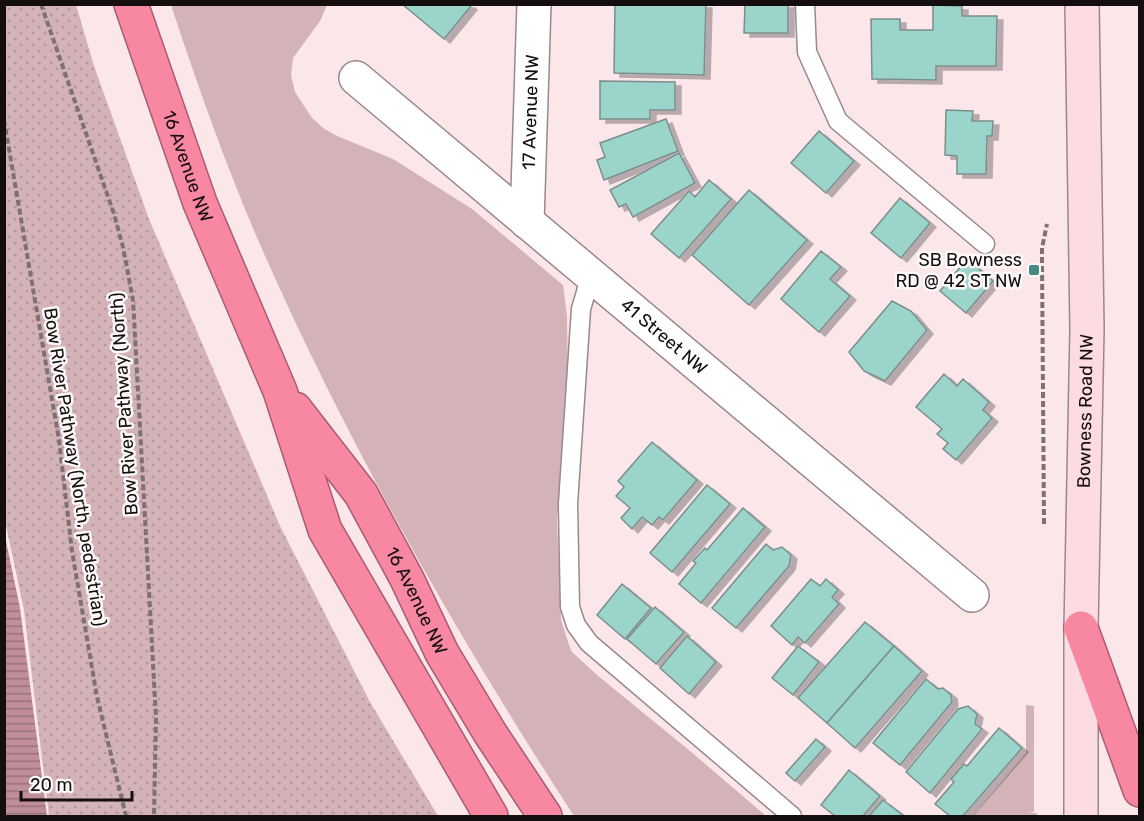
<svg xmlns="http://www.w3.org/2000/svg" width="1144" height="821" viewBox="0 0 1144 821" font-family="Rubik,sans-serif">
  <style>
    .green { fill: #d3b2b8 }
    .park { fill: url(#park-dots) }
    .water { fill: url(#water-rules) }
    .building { fill: #9ad4cb; stroke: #7b8e8b; stroke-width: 1.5; filter: url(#shadow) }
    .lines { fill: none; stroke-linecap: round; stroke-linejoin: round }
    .lane-casing { stroke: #9a888b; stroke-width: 21 }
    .street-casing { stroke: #9a888b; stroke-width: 36 }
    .secondary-casing { stroke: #9a888b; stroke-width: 36 }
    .highway-casing { stroke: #a85d6f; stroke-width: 36 }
    .path { stroke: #7d7173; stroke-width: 4; stroke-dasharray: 6 3; stroke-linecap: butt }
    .lane { stroke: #fff; stroke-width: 18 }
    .street { stroke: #fff; stroke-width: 33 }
    .secondary { stroke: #fddbe3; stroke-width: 33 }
    .highway { stroke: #f887a2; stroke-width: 33 }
    .poi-dot { fill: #448a81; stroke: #fdf9f9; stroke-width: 2 }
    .labels { text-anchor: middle; stroke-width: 5; stroke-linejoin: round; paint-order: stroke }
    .street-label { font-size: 18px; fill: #140e0f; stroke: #fdf9f9 }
    .poi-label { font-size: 18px; fill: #140e0f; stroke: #fdf9f9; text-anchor: end }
  </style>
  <defs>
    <pattern id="park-dots" width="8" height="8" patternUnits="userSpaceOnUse" patternTransform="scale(1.5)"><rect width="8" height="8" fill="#d3b2b8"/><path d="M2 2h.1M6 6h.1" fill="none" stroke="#b4989d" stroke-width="1.8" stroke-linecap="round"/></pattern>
    <pattern id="water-rules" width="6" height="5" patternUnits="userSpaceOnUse" patternTransform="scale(1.5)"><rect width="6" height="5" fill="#bf8e98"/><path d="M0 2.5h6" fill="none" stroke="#9a727a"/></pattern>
    <filter id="shadow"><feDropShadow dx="6" dy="4" stdDeviation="0" flood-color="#0004"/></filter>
  </defs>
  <rect width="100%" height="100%" fill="#fbe7ea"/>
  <g class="green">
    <path d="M 171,5 L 327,5 L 320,21 L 293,58 L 291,75 L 295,92 L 312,118 L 323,128 L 337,136 L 393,159 L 472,209 L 563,285 L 567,316 L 568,389 L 557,521 L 561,620 L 569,645 L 572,652 L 597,675 L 690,751 L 766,816 L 574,816 C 455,633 346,441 258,240 C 225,163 197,84 171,5 Z"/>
    <path d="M 1026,705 L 1034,706 L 1034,812 L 1028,813 L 1037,813 L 1037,816 L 973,816 L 1026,753 Z"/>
  </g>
  <path class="park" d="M 4,5 L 76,5 L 94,66 L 149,219 L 280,526 L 370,702 L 438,816 L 49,816 L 24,610 L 5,521 Z"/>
  <path class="water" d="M 5,536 L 20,608 L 47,816 L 5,816 Z"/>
  <g class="building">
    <path d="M 402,4 L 469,4 L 471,6 L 444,39 Z"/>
    <path d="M 615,4 L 706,4 L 704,75 L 614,73 Z"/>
    <path d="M 745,4 L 788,4 L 788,33 L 744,33 Z"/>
    <path d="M 933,5 L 962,6 L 962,16 L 997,16 L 996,66 L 936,66 L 936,80 L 872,79 L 871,19 L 900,19 L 900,30 L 933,30 Z"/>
    <path d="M 600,81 L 675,82 L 675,110 L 650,110 L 650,119 L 600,119 Z"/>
    <path d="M 946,110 L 973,111 L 972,121 L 993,121 L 992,136 L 987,136 L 986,174 L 957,174 L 957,156 L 945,155 Z"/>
    <path d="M 666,119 L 678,151 L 604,180 L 597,160 L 605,157 L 600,143 Z"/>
    <path d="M 819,131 L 854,161 L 826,193 L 791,163 Z"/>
    <path d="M 679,153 L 695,183 L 633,217 L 626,204 L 619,207 L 610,190 Z"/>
    <path d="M 709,180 L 731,199 L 679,258 L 651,234 L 689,191 L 695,197 Z"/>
    <path d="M 749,190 L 807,240 L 749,305 L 692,255 Z"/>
    <path d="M 900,198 L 930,223 L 901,258 L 871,233 Z"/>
    <path d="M 821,251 L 841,267 L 830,279 L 850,296 L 819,332 L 781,299 Z"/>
    <path d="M 967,259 L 993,281 L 966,313 L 940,291 Z"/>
    <path d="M 892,301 L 911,311 L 927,330 L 885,381 L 864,371 L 849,352 Z"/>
    <path d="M 944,374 L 957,386 L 963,379 L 989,402 L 983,410 L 992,418 L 956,460 L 943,449 L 948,443 L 937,434 L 942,429 L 916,407 Z"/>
    <path d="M 652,442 L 697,480 L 663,520 L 659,517 L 652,525 L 642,517 L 632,529 L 621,518 L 630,508 L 616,496 L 624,487 L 618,481 Z"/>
    <path d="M 707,485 L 730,504 L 672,572 L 650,553 Z"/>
    <path d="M 743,508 L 765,527 L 701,603 L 679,584 L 696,563 L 693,561 L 705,548 L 707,550 Z"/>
    <path d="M 766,544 L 773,550 L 782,547 L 791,555 L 789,566 L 736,628 L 712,608 Z"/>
    <path d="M 811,579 L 820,586 L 826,579 L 838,590 L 832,597 L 839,604 L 805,643 L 798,637 L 792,645 L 771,626 Z"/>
    <path d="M 622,584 L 651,608 L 625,639 L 597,615 Z"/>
    <path d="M 655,607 L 684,632 L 656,664 L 627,639 Z"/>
    <path d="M 865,622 L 894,646 L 827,723 L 798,698 Z"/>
    <path d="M 687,636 L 716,662 L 689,694 L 660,668 Z"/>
    <path d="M 798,646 L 819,662 L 793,695 L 772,678 Z"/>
    <path d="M 894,646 L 922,671 L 855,748 L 827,723 Z"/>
    <path d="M 926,679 L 938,689 L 943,688 L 951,695 L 952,702 L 900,765 L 873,743 Z"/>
    <path d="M 968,706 L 977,714 L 975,724 L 982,729 L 930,793 L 906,772 L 958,709 Z"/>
    <path d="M 999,728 L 1022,748 L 963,816 L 950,816 L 935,804 L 954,782 L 951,779 L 964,764 L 967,766 Z"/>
    <path d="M 816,739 L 825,747 L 795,781 L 786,773 Z"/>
    <path d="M 849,770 L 880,796 L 863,816 L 835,816 L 821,805 Z"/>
    <path d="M 883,800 L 904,816 L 869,816 Z"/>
  </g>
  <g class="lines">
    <g class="lane-casing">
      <g id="lane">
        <path d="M 805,4 L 807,52 L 838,121 L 985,244"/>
        <path d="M 591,275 L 581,309 L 568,504 L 570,607 L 576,625 L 589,643 L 792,816"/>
      </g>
    </g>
    <g class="street-casing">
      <g id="street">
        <path id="s1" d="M 356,78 L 972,595"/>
        <path id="s2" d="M 527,222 L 534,4"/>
      </g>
    </g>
    <g class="secondary-casing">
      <g id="secondary">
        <path id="s3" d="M 1081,816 L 1081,628 L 1087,329 L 1082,4"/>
      </g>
    </g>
    <g class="highway-casing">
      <g id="highway">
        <path id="s4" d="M 131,4 L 200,203 L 280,391 L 325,530 L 491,816"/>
        <path id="s5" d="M 295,409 L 361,494 L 407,579 L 442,653 L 490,733 L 545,816"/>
        <path d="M 1081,628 L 1140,790"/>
      </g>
    </g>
    <g class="path">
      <path d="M 41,4 L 114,214 L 123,247 L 133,300 L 156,718 L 154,816"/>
      <path d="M 4,120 L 59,440 L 72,551 L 97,697 L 126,816"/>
      <path d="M 1044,524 L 1042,261 L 1042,248 L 1047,224"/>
    </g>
    <use href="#lane" class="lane"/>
    <use href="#street" class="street"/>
    <use href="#secondary" class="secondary"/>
    <use href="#highway" class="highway"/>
  </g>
  <rect class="poi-dot" x="1028" y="264" width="12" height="12" rx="3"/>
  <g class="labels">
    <g class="street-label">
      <text dy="6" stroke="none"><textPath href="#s2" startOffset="110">17 Avenue NW</textPath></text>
      <text dy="6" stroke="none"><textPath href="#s4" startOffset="172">16 Avenue NW</textPath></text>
      <text dy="6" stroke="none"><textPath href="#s1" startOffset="402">41 Street NW</textPath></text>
      <text transform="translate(124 404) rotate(-94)" y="6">Bow River Pathway (North)</text>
      <text dy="6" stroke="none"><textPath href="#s3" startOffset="405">Bowness Road NW</textPath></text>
      <text transform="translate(75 467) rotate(81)" y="6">Bow River Pathway (North, pedestrian)</text>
      <text dy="6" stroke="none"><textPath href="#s5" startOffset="228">16 Avenue NW</textPath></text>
    </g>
    <g class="poi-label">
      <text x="1022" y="266">SB Bowness<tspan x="1022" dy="21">RD @ 42 ST NW</tspan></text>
    </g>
  </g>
  <rect width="1144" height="821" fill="none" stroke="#140e0f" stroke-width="12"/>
  <path d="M21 791v9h111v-9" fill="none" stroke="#140e0f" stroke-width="3"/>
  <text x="30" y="791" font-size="18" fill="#140e0f" stroke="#fdf9f9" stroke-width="4.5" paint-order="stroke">20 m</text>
</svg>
